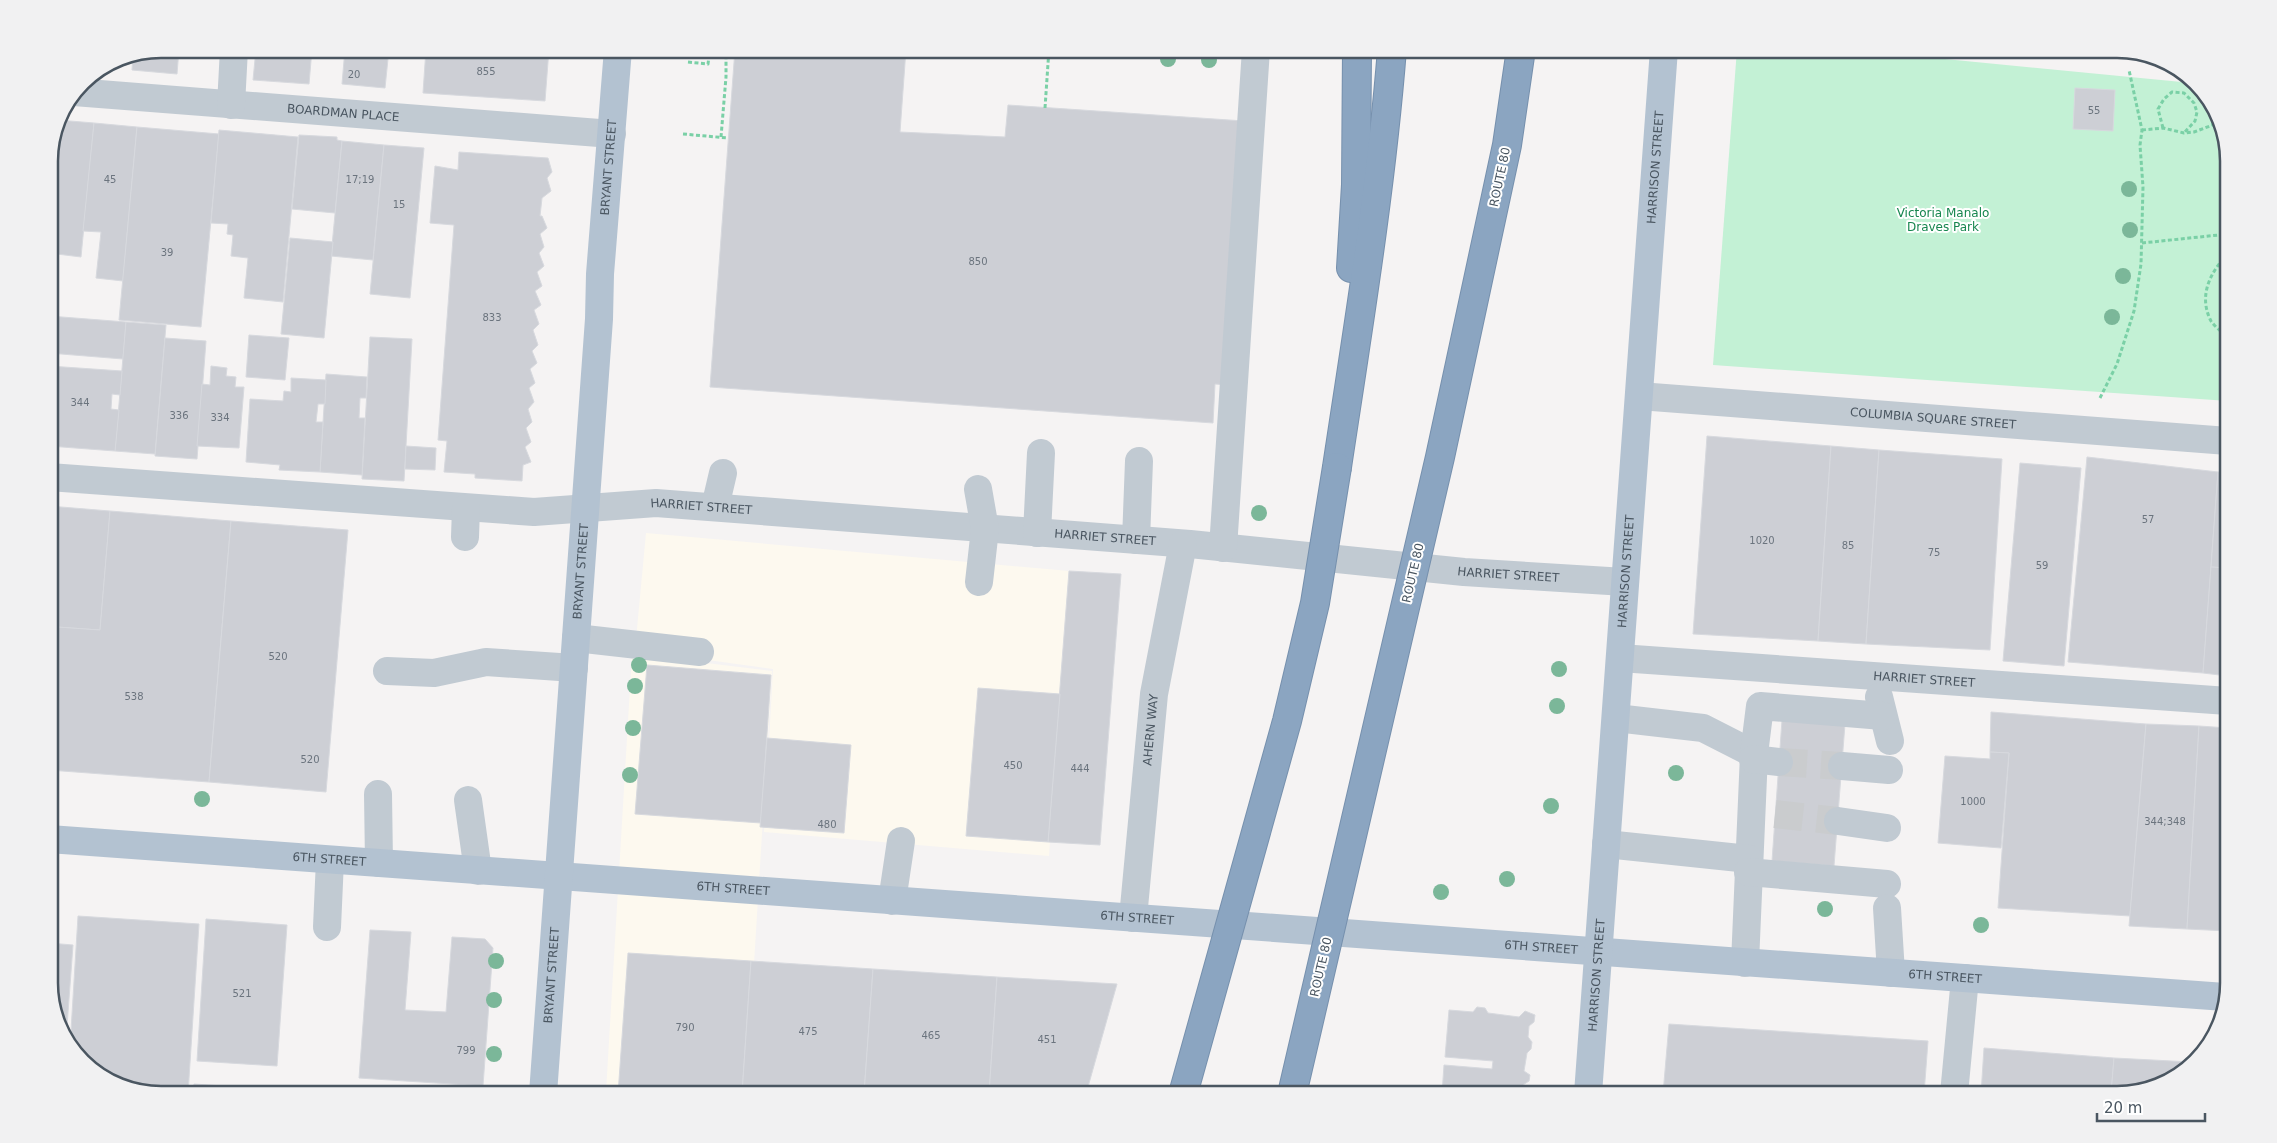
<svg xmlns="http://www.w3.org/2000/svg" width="2277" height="1143" viewBox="0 0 2277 1143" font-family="'DejaVu Sans',sans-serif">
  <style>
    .commercial { fill: #fdf9ef }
    .green { fill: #c3f1d5 }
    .building { fill: #cdcfd5; stroke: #d7d9de }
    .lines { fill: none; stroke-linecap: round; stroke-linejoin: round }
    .minor-tunnel { stroke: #caccce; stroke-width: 28; stroke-dasharray: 28 14; stroke-linecap: butt }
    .highway-casing { stroke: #7690ad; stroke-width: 30 }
    .path { stroke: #7ad0a6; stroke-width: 3; stroke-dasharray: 4 2.5; stroke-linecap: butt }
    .minor { stroke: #c1cad2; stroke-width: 28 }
    .major { stroke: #b3c2d1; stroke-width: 28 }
    .highway { stroke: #8ba5c1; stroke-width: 28 }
    .highway-bridge-casing { stroke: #7690ad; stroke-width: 30; stroke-linecap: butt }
    .highway-bridge { stroke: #8ba5c1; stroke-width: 28 }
    .tree { fill: #7bb799 }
    .labels { text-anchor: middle; stroke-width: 4; stroke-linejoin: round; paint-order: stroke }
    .number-label { font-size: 10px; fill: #6b747e }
    .street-label { font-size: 12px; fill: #4a5661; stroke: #fff }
    .park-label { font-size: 12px; fill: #17864f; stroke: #fff }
    .rim { fill: none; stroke: #4a5661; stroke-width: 2.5 }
  </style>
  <rect width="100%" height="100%" fill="#f5f3f3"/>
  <g class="commercial">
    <path d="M 646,533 L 1069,571 L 1049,856 L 764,832 L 773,669 L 635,650 Z"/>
    <path d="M 632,654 L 772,671 L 746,1094 L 353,1094 L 354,1086 L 606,1092 Z"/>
  </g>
  <path class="green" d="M 1737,49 L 1945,59 L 2192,83 L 2209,98 L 2228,153 L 2228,401 L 1713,365 Z"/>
  <g class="building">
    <path d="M 160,49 L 179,49 L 177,74 L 132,70 L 133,54 Z"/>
    <path d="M 256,49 L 312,49 L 309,84 L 253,80 Z"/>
    <path d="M 345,49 L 389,49 L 385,88 L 342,84 Z"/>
    <path d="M 426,49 L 549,49 L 545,101 L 423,93 Z"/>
    <path d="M 735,49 L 906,49 L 900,132 L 1005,137 L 1008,105 L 1244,121 L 1228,385 L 1215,384 L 1213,423 L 710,387 Z"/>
    <path d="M 2075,88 L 2115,90 L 2113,131 L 2073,129 Z"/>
    <path d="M 58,120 L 94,123 L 81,257 L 49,253 L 49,156 Z"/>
    <path d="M 94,123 L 137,127 L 123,281 L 96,278 L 101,232 L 83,231 Z"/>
    <path d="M 137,127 L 219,134 L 201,327 L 119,320 Z"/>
    <path d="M 219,130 L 298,137 L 283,302 L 244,298 L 248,258 L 231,256 L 233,235 L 227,234 L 228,224 L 211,223 Z"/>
    <path d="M 299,135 L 337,137 L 337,140 L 342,141 L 335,213 L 292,209 Z"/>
    <path d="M 342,141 L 384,145 L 373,260 L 331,256 Z"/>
    <path d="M 384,145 L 424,148 L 410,298 L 370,294 Z"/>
    <path d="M 459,152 L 548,158 L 552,172 L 547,178 L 551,191 L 542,198 L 540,216 L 542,216 L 547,228 L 540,234 L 544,247 L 539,253 L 544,266 L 537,272 L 542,286 L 535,291 L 541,305 L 534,310 L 539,324 L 533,330 L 538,345 L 532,351 L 537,363 L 530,369 L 535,383 L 529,388 L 534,402 L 528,409 L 532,422 L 526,428 L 531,442 L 525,447 L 531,462 L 523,465 L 522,481 L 475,478 L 475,474 L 444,472 L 447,441 L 438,440 L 454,225 L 430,223 L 435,166 L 458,170 Z"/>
    <path d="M 290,238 L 333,242 L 324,338 L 281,334 Z"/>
    <path d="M 49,316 L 126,322 L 123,359 L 49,353 Z"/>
    <path d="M 126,322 L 166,325 L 155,454 L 115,451 Z"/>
    <path d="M 249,335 L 289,338 L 285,380 L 246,377 Z"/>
    <path d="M 370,337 L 412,339 L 404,481 L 362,479 Z"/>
    <path d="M 165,338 L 206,341 L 197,459 L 155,456 Z"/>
    <path d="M 49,366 L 122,371 L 120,395 L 112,394 L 111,409 L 119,410 L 115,451 L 49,446 Z"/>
    <path d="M 211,366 L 227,368 L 226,376 L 236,377 L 235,387 L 244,387 L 239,448 L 197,446 L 202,384 L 210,385 Z"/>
    <path d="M 326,374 L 367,377 L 366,398 L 360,398 L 359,418 L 365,418 L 362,475 L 320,472 Z"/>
    <path d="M 291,378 L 326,380 L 325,404 L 318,404 L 316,422 L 323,422 L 320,472 L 279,470 L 280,465 L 246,462 L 250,399 L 283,401 L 284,391 L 291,392 Z"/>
    <path d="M 1707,436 L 1831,446 L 1818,641 L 1693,634 Z"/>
    <path d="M 406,446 L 436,448 L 435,470 L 405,469 Z"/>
    <path d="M 1831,446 L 1879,450 L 1866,644 L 1818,641 Z"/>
    <path d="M 1879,450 L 2002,459 L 1990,650 L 1866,644 Z"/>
    <path d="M 2087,457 L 2218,472 L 2203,673 L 2068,662 Z"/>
    <path d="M 2020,463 L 2081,468 L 2064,666 L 2003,661 Z"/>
    <path d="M 2218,472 L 2228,472 L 2228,568 L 2211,567 Z"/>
    <path d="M 49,506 L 110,511 L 100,630 L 57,627 L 49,763 Z"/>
    <path d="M 110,511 L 231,521 L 209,782 L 49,770 L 57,627 L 100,630 Z"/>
    <path d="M 231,521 L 348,530 L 326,792 L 209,782 Z"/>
    <path d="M 2211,567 L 2228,568 L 2228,676 L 2203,673 Z"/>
    <path d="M 1069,571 L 1121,574 L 1100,845 L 1048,842 Z"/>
    <path d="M 647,665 L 771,675 L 761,823 L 635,814 Z"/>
    <path d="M 978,688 L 1060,694 L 1048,842 L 966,836 Z"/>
    <path d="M 1991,712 L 2146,724 L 2130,916 L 1998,908 L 2009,753 L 1990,752 Z"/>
    <path d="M 1782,720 L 1845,724 L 1834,866 L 1772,861 Z"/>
    <path d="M 2146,724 L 2199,726 L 2187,929 L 2129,926 Z"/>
    <path d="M 2199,726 L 2228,728 L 2228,931 L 2187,929 Z"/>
    <path d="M 767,738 L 851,745 L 844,833 L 760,827 Z"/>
    <path d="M 1990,752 L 2009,753 L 2001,848 L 1938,843 L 1945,756 L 1990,759 Z"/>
    <path d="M 78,916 L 199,924 L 188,1094 L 160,1094 L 111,1083 L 70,1047 Z"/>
    <path d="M 206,919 L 287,925 L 277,1066 L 197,1061 Z"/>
    <path d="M 370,930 L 411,932 L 405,1010 L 446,1012 L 452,937 L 485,939 L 493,948 L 483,1086 L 359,1078 Z"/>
    <path d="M 49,943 L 73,945 L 66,1040 L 49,990 Z"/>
    <path d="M 628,953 L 751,961 L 742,1094 L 618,1094 Z"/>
    <path d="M 751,961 L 873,969 L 864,1094 L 742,1094 Z"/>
    <path d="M 873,969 L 997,977 L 989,1094 L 864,1094 Z"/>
    <path d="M 997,977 L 1117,984 L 1086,1094 L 989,1094 Z"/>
    <path d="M 1477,1007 L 1485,1008 L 1488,1013 L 1519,1017 L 1525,1011 L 1535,1015 L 1534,1022 L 1529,1026 L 1528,1037 L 1532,1042 L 1531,1049 L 1527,1053 L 1524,1071 L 1530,1075 L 1529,1081 L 1523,1085 L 1522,1094 L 1442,1094 L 1444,1065 L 1492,1069 L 1493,1061 L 1445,1057 L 1449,1010 L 1473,1012 Z"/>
    <path d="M 1669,1024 L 1928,1041 L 1924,1094 L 1663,1094 Z"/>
    <path d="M 1984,1048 L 2114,1058 L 2111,1094 L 1981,1094 Z"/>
    <path d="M 2114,1058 L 2191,1062 L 2178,1076 L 2117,1094 L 2111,1094 Z"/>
    <path d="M 194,1084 L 340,1094 L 193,1094 Z"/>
    <path d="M 360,1088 L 423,1094 L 358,1094 Z"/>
  </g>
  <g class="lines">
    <g class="minor-tunnel">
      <path d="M 1779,762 L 1842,766"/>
      <path d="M 1775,814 L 1838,821"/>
    </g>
    <g class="highway-casing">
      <g id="highway">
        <path d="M 1351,268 L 1356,185 L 1357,49"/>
        <path d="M 1337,467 C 1358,328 1381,189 1392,49"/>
      </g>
    </g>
    <g class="path">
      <path d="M 688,62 L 708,64 L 710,49"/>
      <path d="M 1045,108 L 1049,49"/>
      <path d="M 2213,109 L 2211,111 L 2213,125 L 2220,131"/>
      <path d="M 2163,128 L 2158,109 L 2164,99 L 2172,92 L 2184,93 L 2194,103 L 2197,112 L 2195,121 L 2184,133"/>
      <path d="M 2142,130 L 2163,128 L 2184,133 L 2194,132 L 2218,123"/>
      <path d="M 683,134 L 728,138"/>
      <path d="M 721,137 L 726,77 L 726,49"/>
      <path d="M 2142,243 L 2228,234"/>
      <path d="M 2228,254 C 2210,272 2198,296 2211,321 C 2215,327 2223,333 2228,338"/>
      <path d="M 2100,398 L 2117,364 L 2134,311 L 2141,264 L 2143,187 L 2140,145 L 2142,130 L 2129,70"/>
    </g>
    <g class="minor">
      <path id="s1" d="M 74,92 L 612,134"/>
      <path d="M 231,105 L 234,49"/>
      <path id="s2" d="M 1639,396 L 2228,441"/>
      <path id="s3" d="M 49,477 L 534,512 L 656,503 L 1190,544 L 1464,572 L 1625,582"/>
      <path d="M 978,489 L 985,529 L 979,582"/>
      <path d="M 715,507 L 723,473"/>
      <path d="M 1037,533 L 1041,453"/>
      <path d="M 465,537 L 466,508"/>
      <path d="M 1136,540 L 1139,461"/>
      <path d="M 1223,548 L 1256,49"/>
      <path d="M 576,638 L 700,652"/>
      <path id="s4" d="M 1620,658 L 2228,701"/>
      <path d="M 387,671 L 434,673 L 486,662 L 574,668"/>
      <path d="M 1879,697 L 1890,741"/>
      <path d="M 1616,718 L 1703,728 L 1754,754 L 1745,963"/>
      <path d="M 1754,754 L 1760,706 L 1883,716"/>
      <path d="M 1753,759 L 1779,762"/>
      <path d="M 1842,766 L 1889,770"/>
      <path d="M 378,794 L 379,863"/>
      <path d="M 468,800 L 478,871"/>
      <path d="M 1838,821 L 1887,828"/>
      <path d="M 1606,844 L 1749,859"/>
      <path d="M 1748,872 L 1887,884"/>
      <path d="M 892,901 L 901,841"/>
      <path d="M 1887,908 L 1891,973"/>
      <path id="s5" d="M 1133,918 L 1154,694 L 1183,544"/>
      <path d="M 327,927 L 330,860"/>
      <path d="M 1954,1094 L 1965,978"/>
    </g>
    <g class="major">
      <path id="s6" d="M 49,839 L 2225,997"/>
      <path id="s7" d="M 543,1094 L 599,319 L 600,274 L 618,49"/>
      <path id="s8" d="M 1588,1094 L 1664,49"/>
    </g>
    <use href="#highway" class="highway"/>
    <g class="highway-bridge-casing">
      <g id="highway-bridge">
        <path d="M 1183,1094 L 1287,721 L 1315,603 L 1337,467"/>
        <path d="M 1292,1094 L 1440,457 L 1507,145 L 1521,49"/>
      </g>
    </g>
    <use href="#highway-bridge" class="highway-bridge"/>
  </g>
  <g class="tree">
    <circle cx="1168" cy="59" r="8"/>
    <circle cx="1209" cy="60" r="8"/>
    <circle cx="2129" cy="189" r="8"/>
    <circle cx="2130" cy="230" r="8"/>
    <circle cx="2123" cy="276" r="8"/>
    <circle cx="2112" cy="317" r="8"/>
    <circle cx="1259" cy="513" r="8"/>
    <circle cx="639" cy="665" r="8"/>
    <circle cx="1559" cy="669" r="8"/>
    <circle cx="635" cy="686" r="8"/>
    <circle cx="1557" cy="706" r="8"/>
    <circle cx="633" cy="728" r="8"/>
    <circle cx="1676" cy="773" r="8"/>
    <circle cx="630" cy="775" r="8"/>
    <circle cx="202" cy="799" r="8"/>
    <circle cx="1551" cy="806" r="8"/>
    <circle cx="1507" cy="879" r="8"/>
    <circle cx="1441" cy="892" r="8"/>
    <circle cx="1825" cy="909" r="8"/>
    <circle cx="1981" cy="925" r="8"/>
    <circle cx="496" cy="961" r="8"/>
    <circle cx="494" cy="1000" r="8"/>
    <circle cx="494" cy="1054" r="8"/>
  </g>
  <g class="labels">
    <g class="number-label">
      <text x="486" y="75">855</text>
      <text x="354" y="78">20</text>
      <text x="2094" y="114">55</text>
      <text x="110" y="183">45</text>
      <text x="360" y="183">17;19</text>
      <text x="399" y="208">15</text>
      <text x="167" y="256">39</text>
      <text x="978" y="265">850</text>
      <text x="492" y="321">833</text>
      <text x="80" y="406">344</text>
      <text x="179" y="419">336</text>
      <text x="220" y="421">334</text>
      <text x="2148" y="523">57</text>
      <text x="1762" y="544">1020</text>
      <text x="1848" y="549">85</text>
      <text x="1934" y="556">75</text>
      <text x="2042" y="569">59</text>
      <text x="278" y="660">520</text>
      <text x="134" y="700">538</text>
      <text x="310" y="763">520</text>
      <text x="1013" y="769">450</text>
      <text x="1080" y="772">444</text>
      <text x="1973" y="805">1000</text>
      <text x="2165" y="825">344;348</text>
      <text x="827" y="828">480</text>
      <text x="242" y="997">521</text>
      <text x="685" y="1031">790</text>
      <text x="808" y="1035">475</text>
      <text x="931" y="1039">465</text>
      <text x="1047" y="1043">451</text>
      <text x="466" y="1054">799</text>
    </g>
    <g class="street-label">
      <text dy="4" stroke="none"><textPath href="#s1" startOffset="270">BOARDMAN PLACE</textPath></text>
      <text dy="4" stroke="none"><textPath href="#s7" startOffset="929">BRYANT STREET</textPath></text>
      <text dy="4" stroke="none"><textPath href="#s8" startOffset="929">HARRISON STREET</textPath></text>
      <text transform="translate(1500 177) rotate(-78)" y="4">ROUTE 80</text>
      <text dy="4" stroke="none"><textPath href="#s2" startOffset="295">COLUMBIA SQUARE STREET</textPath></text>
      <text dy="4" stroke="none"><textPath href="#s3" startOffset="654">HARRIET STREET</textPath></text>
      <text dy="4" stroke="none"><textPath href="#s3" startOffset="1059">HARRIET STREET</textPath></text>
      <text dy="4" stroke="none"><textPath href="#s7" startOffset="524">BRYANT STREET</textPath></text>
      <text dy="4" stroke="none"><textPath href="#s8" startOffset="524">HARRISON STREET</textPath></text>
      <text transform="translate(1413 573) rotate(-77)" y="4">ROUTE 80</text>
      <text dy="4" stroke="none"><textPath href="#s3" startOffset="1464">HARRIET STREET</textPath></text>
      <text dy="4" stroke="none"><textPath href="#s4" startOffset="305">HARRIET STREET</textPath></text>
      <text dy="4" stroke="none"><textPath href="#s5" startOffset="189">AHERN WAY</textPath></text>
      <text dy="4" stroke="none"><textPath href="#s6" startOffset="281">6TH STREET</textPath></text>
      <text dy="4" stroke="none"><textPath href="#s6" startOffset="686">6TH STREET</textPath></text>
      <text dy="4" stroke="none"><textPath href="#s6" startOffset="1091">6TH STREET</textPath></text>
      <text dy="4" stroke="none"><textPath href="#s6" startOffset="1496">6TH STREET</textPath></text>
      <text transform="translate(1321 967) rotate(-77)" y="4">ROUTE 80</text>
      <text dy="4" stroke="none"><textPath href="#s7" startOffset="119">BRYANT STREET</textPath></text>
      <text dy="4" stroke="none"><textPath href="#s8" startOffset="119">HARRISON STREET</textPath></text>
      <text dy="4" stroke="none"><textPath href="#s6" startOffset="1901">6TH STREET</textPath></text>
    </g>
    <g class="park-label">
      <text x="1943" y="217">Victoria Manalo<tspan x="1943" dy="14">Draves Park</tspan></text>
    </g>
  </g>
  <path d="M0 0H2277V1143H0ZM161 58H2117A103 103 0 0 1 2220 161V983A103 103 0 0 1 2117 1086H161A103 103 0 0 1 58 983V161A103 103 0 0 1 161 58Z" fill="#f1f1f2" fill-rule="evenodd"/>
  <path class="rim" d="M161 58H2117A103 103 0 0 1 2220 161V983A103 103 0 0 1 2117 1086H161A103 103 0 0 1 58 983V161A103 103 0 0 1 161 58Z"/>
  <path d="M2097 1113v8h108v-8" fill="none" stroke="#4a5661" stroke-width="2.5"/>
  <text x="2104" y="1113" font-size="15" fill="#4a5661" stroke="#ffffff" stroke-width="4" paint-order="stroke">20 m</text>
</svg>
